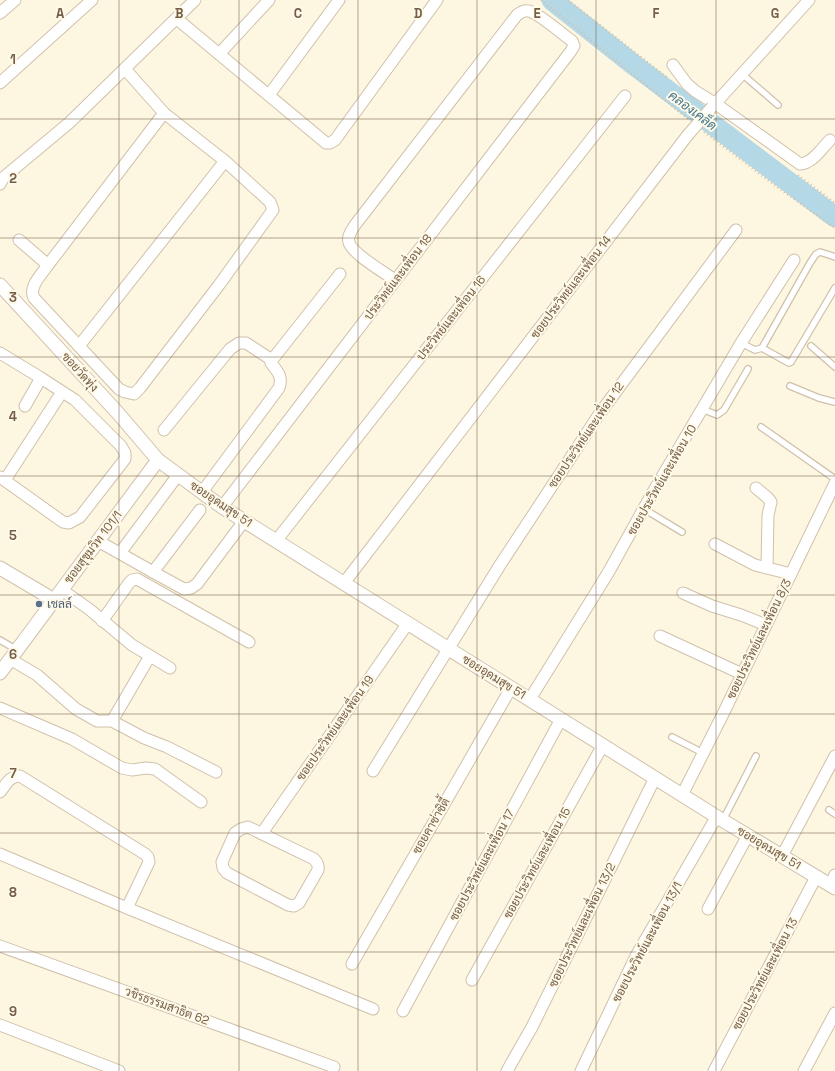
<svg xmlns="http://www.w3.org/2000/svg" width="835" height="1071" viewBox="0 0 835 1071" font-family="'Space Grotesk',Sarabun,sans-serif">
  <style>
    .lines { fill: none; stroke-linecap: round; stroke-linejoin: round }
    .river { stroke: #b5d8e6; stroke-width: 21 }
    .service-casing { stroke: #d0c1ab; stroke-width: 8 }
    .minor-casing { stroke: #d0c1ab; stroke-width: 13 }
    .tertiary-casing { stroke: #d0c1ab; stroke-width: 15 }
    .path { stroke: #d7bb9b; stroke-width: 2; stroke-dasharray: 1 3; stroke-linecap: butt }
    .service { stroke: #fff; stroke-width: 5.5 }
    .minor { stroke: #fff; stroke-width: 11 }
    .tertiary { stroke: #fff; stroke-width: 13 }
    .minor-bridge-casing { stroke: #d0c1ab; stroke-width: 13; stroke-linecap: butt }
    .minor-bridge { stroke: #fff; stroke-width: 11 }
    .grid { fill: none; stroke: #745e47; stroke-width: 1; stroke-opacity: 0.55 }
    .service-dot { fill: #5c6f8a; stroke: #fff9e8; stroke-width: 1.5 }
    .labels { text-anchor: middle; stroke-width: 4; stroke-linejoin: round; paint-order: stroke }
    .street-label { font-size: 12px; fill: #745e47; stroke: #fff9e8 }
    .service-label { font-size: 12px; fill: #4e5e75; stroke: #fff9e8; text-anchor: start }
    .water-label { font-size: 13px; font-style: italic; fill: #437890; stroke: #fff9e8 }
    .grid-label { font-size: 13px; text-anchor: middle; font-weight: bold; fill: #745e47; stroke: #fff9e8; stroke-width: 4; stroke-linejoin: round; paint-order: stroke }
  </style>
  <rect width="100%" height="100%" fill="#fdf6e1"/>
  <g class="lines">
    <path class="river" d="M 552,0 L 634,65 L 835,217"/>
    <g class="service-casing">
      <g id="service">
        <path d="M 742,74 L 778,105"/>
        <path d="M 741,343 L 755,350 L 762,348 L 810,263 L 816,254 L 820,252 L 835,257"/>
        <path d="M 811,346 L 835,367"/>
        <path d="M 762,348 L 789,363 L 791,362 L 835,288"/>
        <path d="M 790,386 L 819,398 L 835,402"/>
        <path d="M 702,409 L 717,415 L 724,410 L 748,369"/>
        <path d="M 761,427 L 835,479"/>
        <path d="M 644,509 L 682,532"/>
        <path d="M 0,640 L 17,650"/>
        <path d="M 672,737 L 703,753"/>
        <path d="M 829,810 L 835,814"/>
        <path d="M 723,820 L 756,756"/>
      </g>
    </g>
    <g class="minor-casing">
      <g id="minor">
        <path d="M 0,13 L 15,0"/>
        <path d="M 177,19 L 326,143 L 330,143 L 335,140 L 437,0"/>
        <path d="M 219,54 L 269,0"/>
        <path d="M 673,65 L 687,84 L 695,91 L 716,104 L 800,164 C 812,164 822,148 830,140"/>
        <path d="M 125,69 L 164,113 L 225,161 L 270,202 L 273,210 L 219,285 L 140,388 L 134,394 L 125,392 L 119,389 L 34,298 C 28,287 42,274 48,265 L 164,113"/>
        <path d="M 0,83 L 92,0"/>
        <path d="M 269,95 L 339,0"/>
        <path d="M 712,107 L 809,0"/>
        <path d="M 0,184 L 3,178 L 69,123 L 195,0"/>
        <path d="M 19,240 L 48,265"/>
        <path d="M 79,346 L 225,161"/>
        <path d="M 0,353 L 41,378 L 75,400 L 121,446 L 125,453 L 125,459 L 80,517 L 69,523 L 63,522 L 0,477"/>
        <path d="M 25,406 L 41,378"/>
        <path d="M 164,430 L 230,349 L 239,343 L 246,343 L 272,360"/>
        <path d="M 5,480 L 62,392"/>
        <path d="M 756,488 L 768,498 L 771,502 L 768,515 L 767,567"/>
        <path d="M 202,492 L 279,388 C 283,377 278,372 271,363 L 272,360 L 340,274"/>
        <path d="M 222,507 L 571,51 L 574,46 L 572,41 C 562,34 540,14 529,11 C 524,10 521,12 517,15 L 355,225 C 352,230 347,236 349,242 C 351,253 385,273 395,280"/>
        <path d="M 98,541 L 153,572 L 184,589 L 191,588 L 197,584 L 244,521"/>
        <path d="M 276,541 L 625,96"/>
        <path d="M 715,544 L 755,565 L 791,574"/>
        <path d="M 120,553 L 178,475"/>
        <path d="M 153,572 L 200,510"/>
        <path d="M 344,583 L 687,136"/>
        <path d="M 62,590 L 89,609 L 132,645 L 170,668"/>
        <path d="M 683,593 L 712,606 L 741,615 L 766,625"/>
        <path d="M 102,621 L 129,583 L 132,580 L 137,579 L 249,642"/>
        <path d="M 660,636 L 742,674"/>
        <path d="M 10,659 L 37,675 L 76,709 L 97,721 L 112,721 L 144,738 L 167,747 L 216,772"/>
        <path d="M 530,699 L 608,573 L 653,492 L 741,343 L 794,260"/>
        <path d="M 0,708 L 72,739 L 122,768 L 132,770 L 146,768 L 155,769 L 201,802"/>
        <path d="M 112,721 L 150,656"/>
        <path d="M 373,771 L 500,565 L 600,413 L 736,230"/>
        <path d="M 0,792 C 6,785 9,776 20,776 L 145,854 L 148,857 L 149,862 L 127,908"/>
        <path d="M 682,795 L 722,716 L 835,483"/>
        <path d="M 248,827 L 314,859 C 317,862 319,865 318,870 L 299,903 L 294,906 L 288,905 L 227,873 L 223,868 L 222,862 L 235,833 L 241,829 Z"/>
        <path d="M 262,833 L 408,623"/>
        <path d="M 0,854 L 127,908 L 373,1009"/>
        <path d="M 782,856 L 835,756"/>
        <path d="M 830,885 L 835,875"/>
        <path d="M 708,909 L 748,835"/>
        <path d="M 0,946 L 334,1067"/>
        <path d="M 352,964 L 511,688"/>
        <path d="M 472,980 L 603,745"/>
        <path d="M 403,1011 L 561,719"/>
        <path d="M 0,1025 L 119,1071"/>
        <path d="M 507,1071 L 532,1027 L 655,778"/>
        <path d="M 581,1071 L 636,956 L 717,816"/>
        <path d="M 714,1071 L 816,877"/>
        <path d="M 804,1071 L 835,1013"/>
      </g>
    </g>
    <g class="tertiary-casing">
      <g id="tertiary">
        <path d="M 0,285 L 117,412 L 158,460 L 222,507 L 722,820 L 835,888"/>
        <path d="M 0,568 L 54,600"/>
        <path d="M 0,673 L 158,460"/>
      </g>
    </g>
    <g class="path">
      <path d="M 541,0 L 688,119"/>
      <path d="M 568,0 L 668,78"/>
      <path d="M 704,132 L 778,188 L 835,228"/>
      <path d="M 798,175 L 835,203"/>
    </g>
    <use href="#service" class="service"/>
    <use href="#minor" class="minor"/>
    <use href="#tertiary" class="tertiary"/>
    <g class="minor-bridge-casing">
      <path id="minor-bridge" d="M 687,136 L 712,107"/>
    </g>
    <use href="#minor-bridge" class="minor-bridge"/>
  </g>
  <path class="grid" d="M 119,0 L 119,1071M 239,0 L 239,1071M 358,0 L 358,1071M 477,0 L 477,1071M 596,0 L 596,1071M 716,0 L 716,1071M 0,119 L 835,119M 0,238 L 835,238M 0,357 L 835,357M 0,476 L 835,476M 0,595 L 835,595M 0,714 L 835,714M 0,833 L 835,833M 0,952 L 835,952"/>
  <circle class="service-dot" cx="39" cy="604" r="4"/>
  <g class="labels">
    <g class="street-label">
      <text transform="translate(398 277) rotate(-53)" y="4">ประวิทย์และเพื่อน 18</text>
      <text transform="translate(571 287) rotate(-53)" y="4">ซอยประวิทย์และเพื่อน 14</text>
      <text transform="translate(451 318) rotate(-52)" y="4">ประวิทย์และเพื่อน 16</text>
      <text transform="translate(80 372) rotate(48)" y="4">ซอยวัดทุ่ง</text>
      <text transform="translate(586 435) rotate(-56)" y="4">ซอยประวิทย์และเพื่อน 12</text>
      <text transform="translate(662 480) rotate(-60)" y="4">ซอยประวิทย์และเพื่อน 10</text>
      <text transform="translate(221 504) rotate(34)" y="4">ซอยอุดมสุข 51</text>
      <text transform="translate(93 547) rotate(-53)" y="4">ซอยสุขุมวิท 101/1</text>
      <text transform="translate(759 639) rotate(-64)" y="4">ซอยประวิทย์และเพื่อน 8/3</text>
      <text transform="translate(494 677) rotate(32)" y="4">ซอยอุดมสุข 51</text>
      <text transform="translate(335 728) rotate(-55)" y="4">ซอยประวิทย์และเพื่อน 19</text>
      <text transform="translate(431 826) rotate(-60)" y="4">ซอยคาซ่าซิตี้</text>
      <text transform="translate(769 848) rotate(31)" y="4">ซอยอุดมสุข 51</text>
      <text transform="translate(537 863) rotate(-61)" y="4">ซอยประวิทย์และเพื่อน 15</text>
      <text transform="translate(482 865) rotate(-62)" y="4">ซอยประวิทย์และเพื่อน 17</text>
      <text transform="translate(582 925) rotate(-64)" y="4">ซอยประวิทย์และเพื่อน 13/2</text>
      <text transform="translate(647 942) rotate(-62)" y="4">ซอยประวิทย์และเพื่อน 13/1</text>
      <text transform="translate(765 974) rotate(-62)" y="4">ซอยประวิทย์และเพื่อน 13</text>
      <text transform="translate(167 1006) rotate(20)" y="4">วชิรธรรมสาธิต 62</text>
    </g>
    <g class="service-label">
      <text x="47" y="608">เชลล์</text>
    </g>
    <g class="water-label">
      <text transform="translate(693 110) rotate(37)" y="5">คลองเคล็ด</text>
    </g>
  </g>
  <g class="grid-label">
    <text x="60" y="18">A</text>
    <text x="179" y="18">B</text>
    <text x="298" y="18">C</text>
    <text x="418" y="18">D</text>
    <text x="537" y="18">E</text>
    <text x="656" y="18">F</text>
    <text x="775" y="18">G</text>
    <text x="13" y="64">1</text>
    <text x="13" y="183">2</text>
    <text x="13" y="302">3</text>
    <text x="13" y="421">4</text>
    <text x="13" y="540">5</text>
    <text x="13" y="659">6</text>
    <text x="13" y="778">7</text>
    <text x="13" y="897">8</text>
    <text x="13" y="1016">9</text>
  </g>
</svg>
